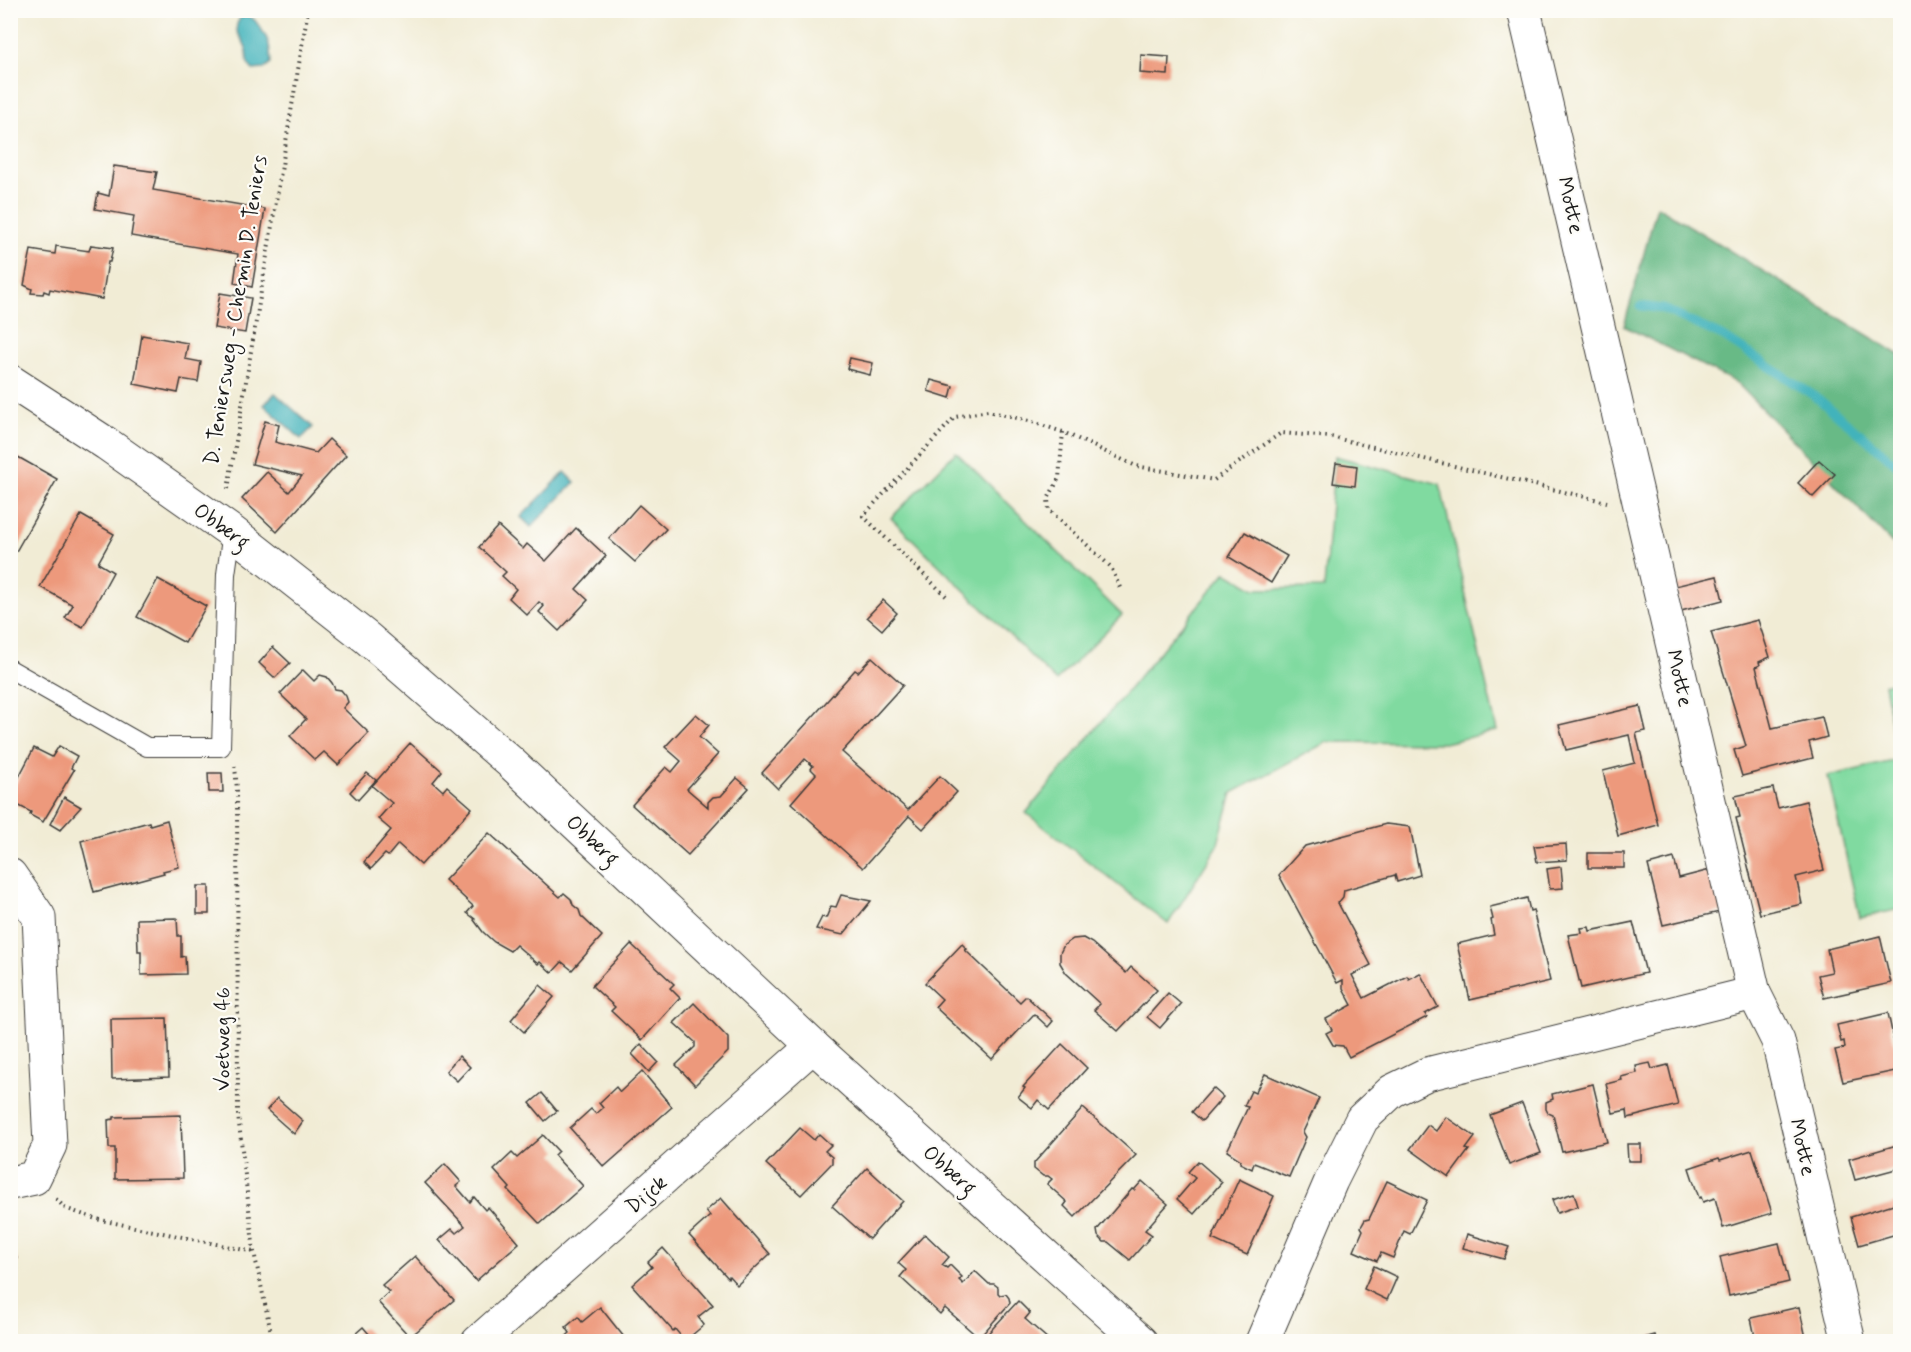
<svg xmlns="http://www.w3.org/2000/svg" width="1911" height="1352" viewBox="0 0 1911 1352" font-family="Mynerve,sans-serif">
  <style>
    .green { fill: #80daa0; stroke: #4e7b5e; stroke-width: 1.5 }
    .forest { fill: #68ba86; stroke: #426b51; stroke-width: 1.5 }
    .water { fill: #43b3bb; stroke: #30686c; stroke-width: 1.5 }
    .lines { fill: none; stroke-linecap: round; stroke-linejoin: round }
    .stream { stroke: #43b3bb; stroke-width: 9 }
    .building { fill: #ed997b }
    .lane-casing { stroke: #3c3b38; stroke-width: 20 }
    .street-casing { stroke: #3c3b38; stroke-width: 35 }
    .path { stroke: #3c3b38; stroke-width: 4; stroke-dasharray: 1.5 4.5; stroke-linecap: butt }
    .lane { stroke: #fff; stroke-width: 18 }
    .street { stroke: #fff; stroke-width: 33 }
    .labels { text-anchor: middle; stroke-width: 4.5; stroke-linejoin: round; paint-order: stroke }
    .street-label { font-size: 21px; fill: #1c1c1c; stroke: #fdfcf7 }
  </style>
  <rect width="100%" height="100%" fill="#fdfcf7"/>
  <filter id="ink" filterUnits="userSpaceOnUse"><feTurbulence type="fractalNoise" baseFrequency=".0167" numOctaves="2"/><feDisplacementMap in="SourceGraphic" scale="12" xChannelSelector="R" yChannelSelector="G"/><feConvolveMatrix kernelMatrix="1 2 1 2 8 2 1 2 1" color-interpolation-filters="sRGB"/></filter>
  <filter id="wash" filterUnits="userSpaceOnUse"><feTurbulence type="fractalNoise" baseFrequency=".008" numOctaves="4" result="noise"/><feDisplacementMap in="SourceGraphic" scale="24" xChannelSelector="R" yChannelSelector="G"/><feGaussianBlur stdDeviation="1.35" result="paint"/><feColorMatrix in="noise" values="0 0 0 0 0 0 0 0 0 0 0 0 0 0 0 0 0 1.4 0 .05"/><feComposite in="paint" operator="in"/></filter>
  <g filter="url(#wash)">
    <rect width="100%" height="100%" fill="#f1ecd5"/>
    <g class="green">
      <path d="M 956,452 L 1122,615 L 1056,681 L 891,518 Z"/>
      <path d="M 1335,456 L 1440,484 L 1497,731 L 1444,743 L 1327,742 L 1232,793 L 1217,847 L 1168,924 L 1026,813 L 1226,572 L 1255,589 L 1324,588 Z"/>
      <path d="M 1900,679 L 1900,909 L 1860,918 L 1828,776 L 1898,760 L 1884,684 Z"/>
    </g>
    <path class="forest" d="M 1657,206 L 1900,355 L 1900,543 L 1892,543 L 1737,383 L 1624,326 Z"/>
    <g class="water">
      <path d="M 247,16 C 254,18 255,20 259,26 C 270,41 270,46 271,64 L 264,69 L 253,70 C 243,59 249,59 246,48 C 242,34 230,32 241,17 Z"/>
      <path d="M 275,393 L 313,427 L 301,439 L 264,405 Z"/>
      <path d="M 565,472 L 575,482 L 531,527 L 521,517 Z"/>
    </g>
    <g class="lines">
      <path class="stream" d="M 1641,306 L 1663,309 L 1724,337 L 1816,397 L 1900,467"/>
    </g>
    <g id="blocks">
      <g class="building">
        <path d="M 1141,55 L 1169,57 L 1168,75 L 1140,73 Z"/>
        <path d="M 114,166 L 157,172 L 153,190 L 265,209 L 252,287 L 234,283 L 238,254 L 131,236 L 134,216 L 95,209 L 98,193 L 109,196 Z"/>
        <path d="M 91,245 L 113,248 L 110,262 L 108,262 L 102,299 L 50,289 L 49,293 L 44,291 L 43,294 L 31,293 L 32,289 L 24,285 L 31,250 L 55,254 L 56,246 L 89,251 Z"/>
        <path d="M 220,293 L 251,298 L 245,333 L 214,328 Z"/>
        <path d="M 142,335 L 188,343 L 185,359 L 201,362 L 198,382 L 181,379 L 178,393 L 134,384 Z"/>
        <path d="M 850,358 L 873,363 L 870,375 L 847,369 Z"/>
        <path d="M 931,380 L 953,386 L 950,398 L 928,391 Z"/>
        <path d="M 265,421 L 279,425 L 275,442 L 316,453 L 329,439 L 346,455 L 277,532 L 242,499 L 267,472 L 289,492 L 302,476 L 252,464 Z"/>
        <path d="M 18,457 L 57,479 L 10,562 L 10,471 Z"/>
        <path d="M 1819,460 L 1835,474 L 1813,497 L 1798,483 Z"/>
        <path d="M 1336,463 L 1357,466 L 1355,486 L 1333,483 Z"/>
        <path d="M 639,505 L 666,529 L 635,562 L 609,539 Z"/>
        <path d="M 81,515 L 114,534 L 98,563 L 113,572 L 83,627 L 65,618 L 73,605 L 40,587 Z"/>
        <path d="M 498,526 L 523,549 L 527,544 L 546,561 L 576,528 L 606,556 L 576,589 L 588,600 L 559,631 L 539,612 L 544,606 L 539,602 L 527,615 L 509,598 L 516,589 L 502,576 L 506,572 L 479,547 Z"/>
        <path d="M 1245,532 L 1287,556 L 1271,583 L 1229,557 Z"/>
        <path d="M 1717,576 L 1723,600 L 1681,611 L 1675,586 Z"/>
        <path d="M 158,579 L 206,606 L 185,643 L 137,617 Z"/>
        <path d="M 883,600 L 897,613 L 882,630 L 867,617 Z"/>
        <path d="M 1758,620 L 1770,657 L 1759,662 L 1760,665 L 1756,667 L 1772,728 L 1822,717 L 1827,737 L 1809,742 L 1813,758 L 1742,776 L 1734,750 L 1746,746 L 1711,632 Z"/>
        <path d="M 273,647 L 290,663 L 275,678 L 259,663 Z"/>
        <path d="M 872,657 L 903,685 L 842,752 L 908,810 L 940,776 L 957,792 L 923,829 L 909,816 L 863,868 L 791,803 L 816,774 L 811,769 L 813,766 L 805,759 L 778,789 L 762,773 L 855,670 L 858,672 Z"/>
        <path d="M 303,670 L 314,681 L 320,675 L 327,677 L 332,683 L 335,689 L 341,690 L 346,696 L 348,702 L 343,708 L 369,733 L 338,765 L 324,752 L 315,760 L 290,736 L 306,719 L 280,694 Z"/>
        <path d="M 1640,706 L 1646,731 L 1636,733 L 1658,825 L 1618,836 L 1603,771 L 1635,763 L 1629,735 L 1566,750 L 1559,725 Z"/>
        <path d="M 696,714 L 709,725 L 699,737 L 718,754 L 687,789 L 708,807 L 708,802 L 713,797 L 721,796 L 737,778 L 749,788 L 688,855 L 632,805 L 666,767 L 672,772 L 681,761 L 665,747 Z"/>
        <path d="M 410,743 L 442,771 L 433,782 L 443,791 L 447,786 L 472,808 L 421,865 L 398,844 L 388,856 L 385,854 L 371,869 L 364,862 L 391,830 L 378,819 L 392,803 L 372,786 Z"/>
        <path d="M 59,746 L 77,756 L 71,768 L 74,770 L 43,822 L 30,815 L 31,812 L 10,801 L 10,794 L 34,748 L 52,757 Z"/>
        <path d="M 208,773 L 222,773 L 223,792 L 209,792 Z"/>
        <path d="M 367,773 L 376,780 L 358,800 L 350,792 Z"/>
        <path d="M 1773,788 L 1778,808 L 1806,801 L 1824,870 L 1796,877 L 1802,904 L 1760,914 L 1736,818 L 1740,817 L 1735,796 Z"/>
        <path d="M 64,797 L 81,807 L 60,830 L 50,824 Z"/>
        <path d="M 167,820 L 179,867 L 163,871 L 164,873 L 94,892 L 81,841 L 149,822 L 150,825 Z"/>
        <path d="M 1386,824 L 1410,827 L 1420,875 L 1397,882 L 1395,875 L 1344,890 L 1343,897 L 1338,903 L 1371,965 L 1352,975 L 1364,998 L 1407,976 L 1409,979 L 1420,973 L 1438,1007 L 1425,1014 L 1427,1017 L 1349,1057 L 1343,1046 L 1333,1045 L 1326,1033 L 1332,1030 L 1326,1019 L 1352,1005 L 1343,988 L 1343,980 L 1337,983 L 1279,875 L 1305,846 Z"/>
        <path d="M 489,833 L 560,897 L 564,893 L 571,899 L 573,905 L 579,910 L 581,916 L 602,936 L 572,970 L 562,962 L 552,973 L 540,962 L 538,964 L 516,945 L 510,951 L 494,942 L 483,932 L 474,920 L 475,919 L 467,913 L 473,906 L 445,880 Z"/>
        <path d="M 1566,844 L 1567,860 L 1537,862 L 1534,846 Z"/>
        <rect x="1588" y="853" width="36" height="15"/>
        <path d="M 1674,858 L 1679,878 L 1714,869 L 1724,911 L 1663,925 L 1648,865 Z"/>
        <path d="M 1561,867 L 1563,888 L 1550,889 L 1547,869 Z"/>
        <rect x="197" y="886" width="12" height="28"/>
        <path d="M 841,895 L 871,901 L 843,935 L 816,929 L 822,917 L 826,918 L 831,906 L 836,907 Z"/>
        <path d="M 1527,898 L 1530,911 L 1533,910 L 1550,981 L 1470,1000 L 1457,944 L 1494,935 L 1491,920 L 1493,919 L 1490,907 Z"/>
        <path d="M 177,918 L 178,936 L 181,936 L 181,957 L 185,956 L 186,974 L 141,975 L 141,951 L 138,951 L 137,919 Z"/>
        <path d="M 1633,922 L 1646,973 L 1581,988 L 1568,935 L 1582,933 L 1581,928 L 1589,927 L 1590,931 Z"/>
        <path d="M 1880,936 L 1891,983 L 1824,998 L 1818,975 L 1832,972 L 1827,949 Z"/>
        <path d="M 1083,938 L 1092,943 L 1126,973 L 1131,967 L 1157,990 L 1118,1031 L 1094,1010 L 1100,1004 L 1066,973 L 1060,963 L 1060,953 L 1064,945 L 1073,939 Z"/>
        <path d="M 631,944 L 674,984 L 670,988 L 680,998 L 642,1040 L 611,1011 L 615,1007 L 592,986 Z"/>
        <path d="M 962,944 L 967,949 L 965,950 L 1020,1002 L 1026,996 L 1053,1021 L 1048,1027 L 1034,1014 L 992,1059 L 935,1007 L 942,999 L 925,983 Z"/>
        <path d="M 540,985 L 554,997 L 524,1032 L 511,1020 Z"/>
        <path d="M 1168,993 L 1181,1004 L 1160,1028 L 1147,1017 Z"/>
        <path d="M 694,1003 L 728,1038 L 728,1052 L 695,1085 L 676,1065 L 695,1047 L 695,1042 L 674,1023 Z"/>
        <path d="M 1888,1013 L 1900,1070 L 1843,1082 L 1835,1050 L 1845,1048 L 1844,1041 L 1841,1042 L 1837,1025 Z"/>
        <path d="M 167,1018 L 169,1077 L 112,1079 L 111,1019 Z"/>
        <path d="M 641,1044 L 658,1062 L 649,1072 L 632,1054 Z"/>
        <path d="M 1062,1044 L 1087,1068 L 1049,1110 L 1038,1100 L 1032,1108 L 1018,1097 L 1025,1088 L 1023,1087 Z"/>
        <path d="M 459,1056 L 470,1067 L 457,1081 L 446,1071 Z"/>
        <path d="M 1650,1063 L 1652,1069 L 1668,1065 L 1678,1105 L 1628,1118 L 1627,1110 L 1613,1113 L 1606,1084 L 1622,1080 L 1621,1077 L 1637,1073 L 1636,1066 Z"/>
        <path d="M 642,1071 L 672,1107 L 604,1167 L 570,1128 L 591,1109 L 596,1114 L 603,1108 L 599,1103 L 616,1087 L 620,1092 Z"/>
        <path d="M 1265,1074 L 1319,1098 L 1303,1132 L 1306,1137 L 1289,1177 L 1254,1163 L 1252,1169 L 1240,1163 L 1241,1160 L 1227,1151 L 1248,1107 L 1244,1106 L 1251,1091 L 1255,1093 Z"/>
        <path d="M 1593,1084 L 1607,1142 L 1562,1152 L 1553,1115 L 1548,1113 L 1546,1109 L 1546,1102 L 1553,1099 L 1552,1094 Z"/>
        <path d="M 1213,1088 L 1223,1097 L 1202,1121 L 1192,1112 Z"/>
        <path d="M 542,1093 L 557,1111 L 545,1121 L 530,1103 Z"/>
        <path d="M 277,1098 L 303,1121 L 294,1134 L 267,1110 Z"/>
        <path d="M 1522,1103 L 1541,1153 L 1509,1165 L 1490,1115 Z"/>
        <path d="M 1083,1108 L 1136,1155 L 1075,1217 L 1064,1206 L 1067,1202 L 1047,1184 L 1052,1179 L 1048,1176 L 1043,1176 L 1034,1169 L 1034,1163 Z"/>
        <path d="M 181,1115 L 183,1178 L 115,1179 L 115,1148 L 109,1148 L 108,1120 L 114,1119 L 114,1117 Z"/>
        <path d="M 1446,1117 L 1475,1137 L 1466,1149 L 1469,1150 L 1449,1177 L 1410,1149 L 1428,1125 L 1436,1131 Z"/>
        <path d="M 800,1128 L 814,1140 L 819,1134 L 831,1145 L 825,1151 L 832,1157 L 832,1163 L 801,1195 L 766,1164 Z"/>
        <path d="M 543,1135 L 558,1151 L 554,1155 L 583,1186 L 540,1224 L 508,1190 L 510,1188 L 494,1170 L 512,1153 L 517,1158 Z"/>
        <path d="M 1627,1144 L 1641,1144 L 1641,1161 L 1628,1161 Z"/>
        <path d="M 1900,1144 L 1900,1168 L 1855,1180 L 1849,1159 Z"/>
        <path d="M 1752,1150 L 1772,1213 L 1723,1228 L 1715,1198 L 1703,1202 L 1701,1197 L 1699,1198 L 1689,1168 L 1719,1158 L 1720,1160 Z"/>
        <path d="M 1198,1161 L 1222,1182 L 1194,1214 L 1177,1199 L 1195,1178 L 1188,1172 Z"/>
        <path d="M 445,1164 L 461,1182 L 456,1186 L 470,1202 L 474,1197 L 485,1210 L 488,1207 L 519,1243 L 476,1281 L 439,1240 L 452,1229 L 456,1233 L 465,1226 L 425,1183 Z"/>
        <path d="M 867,1168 L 903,1201 L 869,1239 L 832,1206 Z"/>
        <path d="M 1239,1179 L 1274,1196 L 1247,1255 L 1212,1239 Z"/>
        <path d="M 1142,1181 L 1168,1204 L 1145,1230 L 1152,1235 L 1130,1260 L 1108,1242 L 1104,1242 L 1098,1236 L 1097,1230 L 1132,1189 L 1134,1190 Z"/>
        <path d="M 1387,1181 L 1427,1200 L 1410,1234 L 1404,1231 L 1393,1258 L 1381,1253 L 1377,1261 L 1354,1251 L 1363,1230 L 1361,1227 L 1365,1220 L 1369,1219 Z"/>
        <path d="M 1574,1193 L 1578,1206 L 1557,1213 L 1552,1200 Z"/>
        <path d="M 721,1198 L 770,1254 L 737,1285 L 729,1276 L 728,1278 L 689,1235 L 710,1216 L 706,1211 Z"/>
        <path d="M 1900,1202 L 1900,1233 L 1859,1245 L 1851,1217 Z"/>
        <path d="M 925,1234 L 949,1257 L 942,1265 L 947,1268 L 950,1265 L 962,1277 L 959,1280 L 963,1284 L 975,1271 L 989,1284 L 994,1284 L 998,1287 L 998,1293 L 1000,1295 L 1006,1294 L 1009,1298 L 1010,1303 L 979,1338 L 945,1308 L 940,1314 L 900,1277 L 906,1270 L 898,1263 Z"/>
        <path d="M 1467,1234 L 1509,1247 L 1504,1259 L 1463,1248 Z"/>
        <path d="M 1779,1243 L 1789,1282 L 1729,1296 L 1720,1257 Z"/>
        <path d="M 663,1248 L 713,1305 L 698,1317 L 704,1325 L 685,1341 L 675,1329 L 673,1331 L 632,1285 L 652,1267 L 648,1262 Z"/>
        <path d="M 10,1256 L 17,1258 L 12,1291 L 10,1291 Z"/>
        <path d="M 415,1256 L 454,1300 L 410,1337 L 378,1302 L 389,1292 L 382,1285 Z"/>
        <path d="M 1374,1266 L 1397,1277 L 1387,1300 L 1364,1289 Z"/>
        <path d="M 1018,1301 L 1030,1313 L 1025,1319 L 1049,1340 L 1047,1342 L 980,1342 Z"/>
        <path d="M 600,1307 L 628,1342 L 560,1342 L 570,1333 L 566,1327 L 578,1317 L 582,1322 Z"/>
        <path d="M 1799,1307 L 1807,1342 L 1756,1342 L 1751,1318 Z"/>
        <path d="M 363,1327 L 376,1342 L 346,1342 Z"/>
        <path d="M 1655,1335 L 1657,1342 L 1633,1342 L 1633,1341 Z"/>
        <path d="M 1395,1336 L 1414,1341 L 1414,1342 L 1394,1342 Z"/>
      </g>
    </g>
  </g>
  <g filter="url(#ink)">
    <use href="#blocks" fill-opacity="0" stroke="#3c3b38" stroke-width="1.5"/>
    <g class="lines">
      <g class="lane-casing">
        <path id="lane" d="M 10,669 L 147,747 L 221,747 L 226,574 L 232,532"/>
      </g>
      <g class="street-casing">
        <g id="street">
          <path d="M 1524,10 L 1754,993 L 1778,1041 L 1849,1342"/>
          <path d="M 10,381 L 107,444 L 232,532 L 367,638 L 509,761 L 813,1046 L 1141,1342"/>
          <path d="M 10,875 L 39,917 L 50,1145 L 34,1178 L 10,1183"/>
          <path d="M 478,1342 L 813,1046"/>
          <path d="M 1262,1342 L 1331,1181 L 1362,1119 L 1392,1091 L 1427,1074 L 1754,993"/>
        </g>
      </g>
      <g class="path">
        <path d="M 1063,432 L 1059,478 L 1048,499 L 1049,510 L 1111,567 L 1121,590"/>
        <path d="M 228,489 L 308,10"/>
        <path d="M 946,596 L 863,516 L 955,417 L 988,411 L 1029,421 L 1063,432 L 1136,466 L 1214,480 L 1281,433 L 1331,437 L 1607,502"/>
        <path d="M 235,766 L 237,790 L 238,1115 L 254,1252 L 273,1342"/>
        <path d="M 56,1199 L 65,1208 L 96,1219 L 254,1252"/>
      </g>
      <use href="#lane" class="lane"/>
      <use href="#street" class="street"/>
    </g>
  </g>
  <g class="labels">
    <g class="street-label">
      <text transform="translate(1571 205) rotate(77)" y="7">Motte</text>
      <text transform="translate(235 310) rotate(-81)" y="7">D. Teniersweg - Chemin D. Teniers</text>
      <text transform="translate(222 526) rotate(36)" y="7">Obberg</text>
      <text transform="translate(1680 678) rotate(77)" y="7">Motte</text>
      <text transform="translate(593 840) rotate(43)" y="7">Obberg</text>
      <text transform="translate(222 1039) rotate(-90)" y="7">Voetweg 46</text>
      <text transform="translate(1803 1147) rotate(77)" y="7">Motte</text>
      <text transform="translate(950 1170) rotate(42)" y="7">Obberg</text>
      <text transform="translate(646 1194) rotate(-41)" y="7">Dijck</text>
    </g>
  </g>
  <rect width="1911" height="1352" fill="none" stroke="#fdfcf7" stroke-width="36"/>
</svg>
